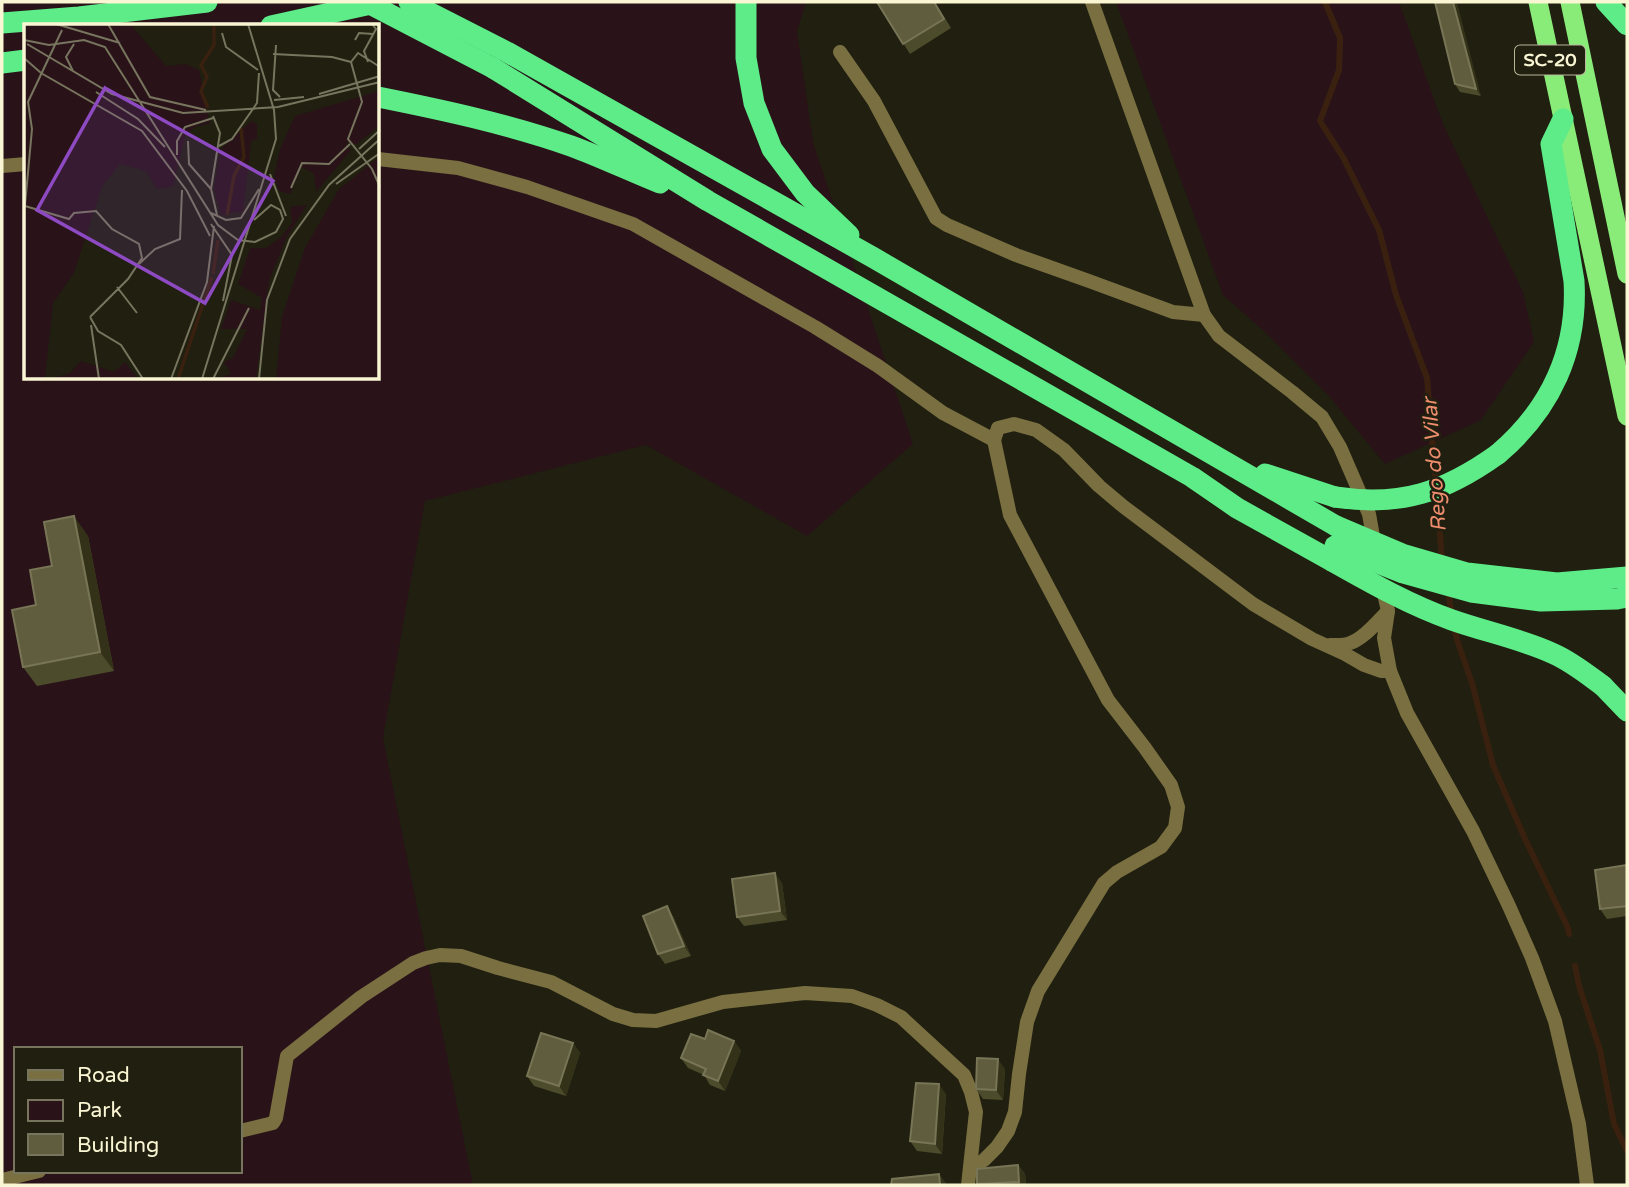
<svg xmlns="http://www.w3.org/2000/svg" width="1629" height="1187" viewBox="0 0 1629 1187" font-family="'Varela Round',sans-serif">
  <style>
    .green { fill: #291319; fill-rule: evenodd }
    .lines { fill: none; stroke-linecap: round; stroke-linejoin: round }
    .stream { stroke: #3a210f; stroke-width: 6 }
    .minor { stroke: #796f40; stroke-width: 14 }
    .trunk { stroke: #8aec78; stroke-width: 19 }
    .motorway { stroke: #5dec88; stroke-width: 21 }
    .motorway-bridge { stroke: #5dec88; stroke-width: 21 }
    .wall { fill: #4c4b2b }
    .shaded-wall { fill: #333218 }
    .building { fill: #5f5d3d; stroke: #777555; stroke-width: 2 }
    .labels { text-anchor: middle; stroke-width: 5; stroke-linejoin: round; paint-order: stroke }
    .shield { fill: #201f10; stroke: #b9b699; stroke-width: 2 }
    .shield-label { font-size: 18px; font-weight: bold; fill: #faf6d4 }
    .water-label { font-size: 21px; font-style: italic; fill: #ee8d6e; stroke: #201f10 }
    .inset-river { fill: none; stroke: #3a210f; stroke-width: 3.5 }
    .inset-road { fill: none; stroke: #77755e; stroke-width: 2 }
    .view { fill: #8e4ac2; fill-opacity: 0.15; stroke: #8e4ac2; stroke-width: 3.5 }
    .inset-edge { fill: none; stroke: #faf6d4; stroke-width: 3.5 }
  </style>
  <rect width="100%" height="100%" fill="#201f10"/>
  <g class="green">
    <path d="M 2,2 L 806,2 L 797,31 L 813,142 L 913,444 L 807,536 L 646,445 L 425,501 L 383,738 L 473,1185 L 2,1185 ZM 26,26 L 378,26 L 378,378 L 26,378 ZM 16,1049 L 240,1049 L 240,1171 L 16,1171 Z"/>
    <path d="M 1116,2 L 1399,2 L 1443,124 L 1523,292 L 1534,342 L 1481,420 L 1385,464 L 1328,395 L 1265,332 L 1223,295 Z"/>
  </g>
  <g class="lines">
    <g class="stream">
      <path d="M 1325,2 L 1340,38 L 1339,70 L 1320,121 L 1344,159 L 1379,230 L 1396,295 L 1427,378 L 1442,559"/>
      <path d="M 1448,591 L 1452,615"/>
      <path d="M 1454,625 L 1457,640 L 1472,683 L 1493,765 L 1525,839 L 1568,928 L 1569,934"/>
      <path d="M 1575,966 L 1579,986 L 1600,1050 L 1614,1124 L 1627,1151"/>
    </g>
    <g class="minor">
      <path d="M 1092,2 L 1204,315 L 1219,336 L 1292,392 L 1322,417 L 1340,447 L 1369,514 L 1375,548"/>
      <path d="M 840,52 L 874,101 L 936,218 L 947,225 L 1016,255 L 1089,281 L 1173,312 L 1204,315"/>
      <path d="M 378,159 L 458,168 L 527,187 L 633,224 L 815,327 L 878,366 L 943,413 L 994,440"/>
      <path d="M 2,166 L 26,164"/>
      <path d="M 994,440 L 998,428 L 1014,424 L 1036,430 L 1064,450 L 1099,486 L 1124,507 L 1253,604 L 1312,639 L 1345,654 L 1364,665 L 1381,671 L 1390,671"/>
      <path d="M 1382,585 L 1388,611 L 1384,638 L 1390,671 L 1407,713 L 1473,831 L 1509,906 L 1532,958 L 1555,1021 L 1579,1124 L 1587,1185"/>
      <path d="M 1330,645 C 1336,645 1342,645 1347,644 C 1362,641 1378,621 1388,611"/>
      <path d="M 240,1131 L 273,1123 L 276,1118 L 287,1056 L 361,997 L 413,963 L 426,958 L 440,955 L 461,956 L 498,968 L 551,982 L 613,1014 L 633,1020 L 656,1021 L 723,1002 L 805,993 L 852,996 L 877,1005 L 901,1017 L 964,1075 L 971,1092 L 976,1112 L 968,1185"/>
      <path d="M 970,1168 L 984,1160 L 997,1147 L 1008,1131 L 1015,1112 L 1019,1074 L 1027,1022 L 1038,991 L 1104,883 L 1117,872 L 1161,847 L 1175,828 L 1178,807 L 1171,785 L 1145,748 L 1108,700 L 1010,515 L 994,440"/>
      <path d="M 2,1180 L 39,1171"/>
    </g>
    <g class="trunk">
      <path d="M 1538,2 L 1627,416"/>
      <path d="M 1570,2 L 1627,274"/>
    </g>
    <g class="motorway">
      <path d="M 409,2 L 507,52 L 874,258 L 1336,526"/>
      <path d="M 746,2 L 746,58 L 754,103 L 772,149 L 805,193 L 849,235"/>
      <path d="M 1606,2 L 1627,25"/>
      <path d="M 2,23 L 79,17 L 207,2"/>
      <path d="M 271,26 L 380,2"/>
      <path d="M 2,63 L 26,60"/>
      <path d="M 493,68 L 708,201 L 1192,477 L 1237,508 L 1332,561"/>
      <path d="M 378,97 C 443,110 508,124 571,146 C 601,157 630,171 660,183"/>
      <path d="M 1498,454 C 1551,409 1578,350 1574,281 L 1551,144 L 1563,119"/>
      <path d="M 1265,474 L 1335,497"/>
      <path d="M 1603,686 L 1627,711"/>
    </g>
    <g class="motorway-bridge">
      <path d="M 366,2 L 493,68"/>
      <path d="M 1335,497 C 1401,507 1445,492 1498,454"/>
      <path d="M 1336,526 L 1402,554 L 1467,573 L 1557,583 L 1627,577"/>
      <path d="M 1335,546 L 1403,573 L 1471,592 L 1541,601 L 1617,599 L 1627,597"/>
      <path d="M 1332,561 C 1371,583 1410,605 1452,620 C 1486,632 1522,639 1554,654 C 1572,662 1588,675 1603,686"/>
    </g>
  </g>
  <g class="wall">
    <path d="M 877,2 L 935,2 L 951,28 L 910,54 Z"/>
    <path d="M 1435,2 L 1481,96 L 1460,92 L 1455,84 Z"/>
    <path d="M 88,536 L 114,671 L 37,686 L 23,667 L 36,605 L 52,566 Z"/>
    <path d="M 1627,865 L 1627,916 L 1607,919 L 1600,909 Z"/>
    <path d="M 782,883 L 787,920 L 744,926 L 737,917 Z"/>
    <path d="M 673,916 L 691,956 L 665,964 L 658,954 Z"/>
    <path d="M 705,1039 L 734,1041 L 741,1051 L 725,1091 L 710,1085 L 704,1075 L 688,1068 L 681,1058 Z"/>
    <path d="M 573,1043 L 580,1053 L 566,1096 L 534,1086 L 527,1076 Z"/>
    <path d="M 1005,1069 L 1003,1100 L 983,1099 L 976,1089 Z"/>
    <path d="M 946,1094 L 942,1154 L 917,1151 L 910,1141 Z"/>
    <path d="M 1018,1165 L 1025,1174 L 1026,1185 L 978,1185 L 977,1184 Z"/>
  </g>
  <g class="shaded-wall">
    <path d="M 1453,2 L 1457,2 L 1481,96 L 1476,89 Z"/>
    <path d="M 74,516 L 88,536 L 114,671 L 100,652 Z"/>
    <path d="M 775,873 L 782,883 L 787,920 L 780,911 Z"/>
    <path d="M 667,906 L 673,916 L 691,956 L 684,946 Z"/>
    <path d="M 734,1041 L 741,1051 L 725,1091 L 718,1081 Z"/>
    <path d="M 573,1043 L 580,1053 L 566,1096 L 559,1086 Z"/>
    <path d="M 998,1059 L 1005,1069 L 1003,1100 L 996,1090 Z"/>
    <path d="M 939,1084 L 946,1094 L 942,1154 L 935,1144 Z"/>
    <path d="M 1018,1165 L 1025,1174 L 1026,1185 L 1021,1185 L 1019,1182 Z"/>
    <path d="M 939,1174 L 946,1183 L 946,1185 L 940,1185 Z"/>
  </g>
  <g class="building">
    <path d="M 877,2 L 934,2 L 944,19 L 903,44 Z"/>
    <path d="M 1435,2 L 1453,2 L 1476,89 L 1455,84 Z"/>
    <path d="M 74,516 L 100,652 L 23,667 L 12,610 L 36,605 L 30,570 L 52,566 L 44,522 Z"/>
    <path d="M 1627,865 L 1627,906 L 1600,909 L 1595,870 Z"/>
    <path d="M 775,873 L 780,911 L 737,917 L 732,879 Z"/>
    <path d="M 667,906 L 684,946 L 658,954 L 643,916 Z"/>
    <path d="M 708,1030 L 734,1041 L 718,1081 L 703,1075 L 706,1069 L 681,1058 L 691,1034 L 705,1039 Z"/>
    <path d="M 541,1033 L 573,1043 L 559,1086 L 527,1076 Z"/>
    <path d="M 977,1058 L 998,1059 L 996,1090 L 976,1089 Z"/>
    <path d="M 916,1083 L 939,1084 L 935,1144 L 910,1141 Z"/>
    <path d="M 1018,1165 L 1019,1182 L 977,1184 L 977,1169 Z"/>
    <path d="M 939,1174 L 940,1185 L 891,1185 L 892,1179 Z"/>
  </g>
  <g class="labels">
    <rect class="shield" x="1515" y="45.5" width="70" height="29" rx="5"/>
    <g class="shield-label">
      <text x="1550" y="66">SC-20</text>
    </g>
    <g class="water-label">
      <text transform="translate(1434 465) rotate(-94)" y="7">Rego do Vilar</text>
    </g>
  </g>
  <g transform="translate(24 24)">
    <rect width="355" height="355" fill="#201f10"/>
    <path d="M 0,0 L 107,1 L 142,42 L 162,40 L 175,46 L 186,100 L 172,102 L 161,112 L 149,162 L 133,165 L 122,147 L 96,140 L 78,162 L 50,249 L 29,279 L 21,355 L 0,355 ZM 355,67 L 355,102 L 333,120 L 321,119 L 327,126 L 292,168 L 290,150 L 278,143 L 266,170 L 255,167 L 250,153 L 256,125 L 271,92 ZM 227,97 L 233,100 L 233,115 L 227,117 L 219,187 L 197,191 L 190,164 L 196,126 ZM 355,133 L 355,355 L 252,355 L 258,293 L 281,224 L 315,165 ZM 283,181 L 262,214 L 245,257 L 232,355 L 192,355 L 207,350 L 200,338 L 209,334 L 223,305 L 197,305 L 207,276 L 236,286 L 238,274 L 214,260 L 226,224 L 242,224 L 257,213 L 268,199 L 266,183 ZM 57,337 L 90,348 L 101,338 L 114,355 L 23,355 L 45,350 Z" fill="#291319"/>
    <path class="inset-river" d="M 184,84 L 177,67 L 183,53 L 177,41 L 190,21 L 190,0M 203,191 L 210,152 L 220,133 L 217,104M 189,250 L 194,216M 154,355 L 188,253"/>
    <path class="inset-road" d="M 32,0 L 96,19M 84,0 L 126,73 L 182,86M 198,9 L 202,23 L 234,46M 0,16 L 25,21 L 60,16 L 81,23 L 194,201 L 214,216 L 231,218 L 252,208 L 259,195 L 256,186 L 247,181 L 230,196M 331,16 L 335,9 L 349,10M 3,20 L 88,70 L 159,89 L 254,83 L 356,58M 252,21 L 249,66 L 256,73M 249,30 L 308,33 L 327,38M 0,34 L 17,49 L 118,107 L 163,167 L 186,212M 327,38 L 338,78 L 324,115 L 348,145 L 356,163M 327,38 L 334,29 L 356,43M 344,38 L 340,27 L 352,5 L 348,0M 49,47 L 42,33 L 50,20M 72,68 L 114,95 L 141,123M 295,70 L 356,52M 250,76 L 280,73M 164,117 L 165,140 L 187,165 L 193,191M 195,122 L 208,115 L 233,79 L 235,49M 335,125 L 356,106M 153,131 L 153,117 L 161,103 L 189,94M 246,150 L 262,192M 312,160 L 356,129M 267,164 L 278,139 L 305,140 L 326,120M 187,165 L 196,109 L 189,92M 1,181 L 8,105 L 4,78 L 38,6M 1,182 L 45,195 L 50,189 L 72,187 L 88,205 L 115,220 L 118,234 L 104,255 L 66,293M 187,189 L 202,196 L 217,194 L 235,165M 187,200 L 208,231 L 199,277M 115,240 L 131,225 L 156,215 L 158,166M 93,263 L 113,289M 66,293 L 74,307 L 97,321 L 119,355M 67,301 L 75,355M 147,355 L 183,258 L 190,202M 178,355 L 252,115 L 250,86 L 224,0M 189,355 L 225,284M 235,355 L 243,276 L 266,215 L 305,161 L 356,115"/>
    <path class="view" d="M 81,64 L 249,157 L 181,279 L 13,186 Z"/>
    <rect width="355" height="355" class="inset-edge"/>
  </g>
  <rect width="1629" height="1187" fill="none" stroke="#faf6d4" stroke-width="7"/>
  <rect x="14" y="1047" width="228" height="126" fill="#201f10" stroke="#77755e" stroke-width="2"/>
  <rect x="28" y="1070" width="35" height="10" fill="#796f40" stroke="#77755e" stroke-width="2"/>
  <text x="77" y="1082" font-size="21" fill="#faf6d4">Road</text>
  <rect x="28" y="1100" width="35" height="21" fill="#291319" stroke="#77755e" stroke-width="2"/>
  <text x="77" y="1117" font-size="21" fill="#faf6d4">Park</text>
  <rect x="28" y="1134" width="35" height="21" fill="#5f5d3d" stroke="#77755e" stroke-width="2"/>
  <text x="77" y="1152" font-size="21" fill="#faf6d4">Building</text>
</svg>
